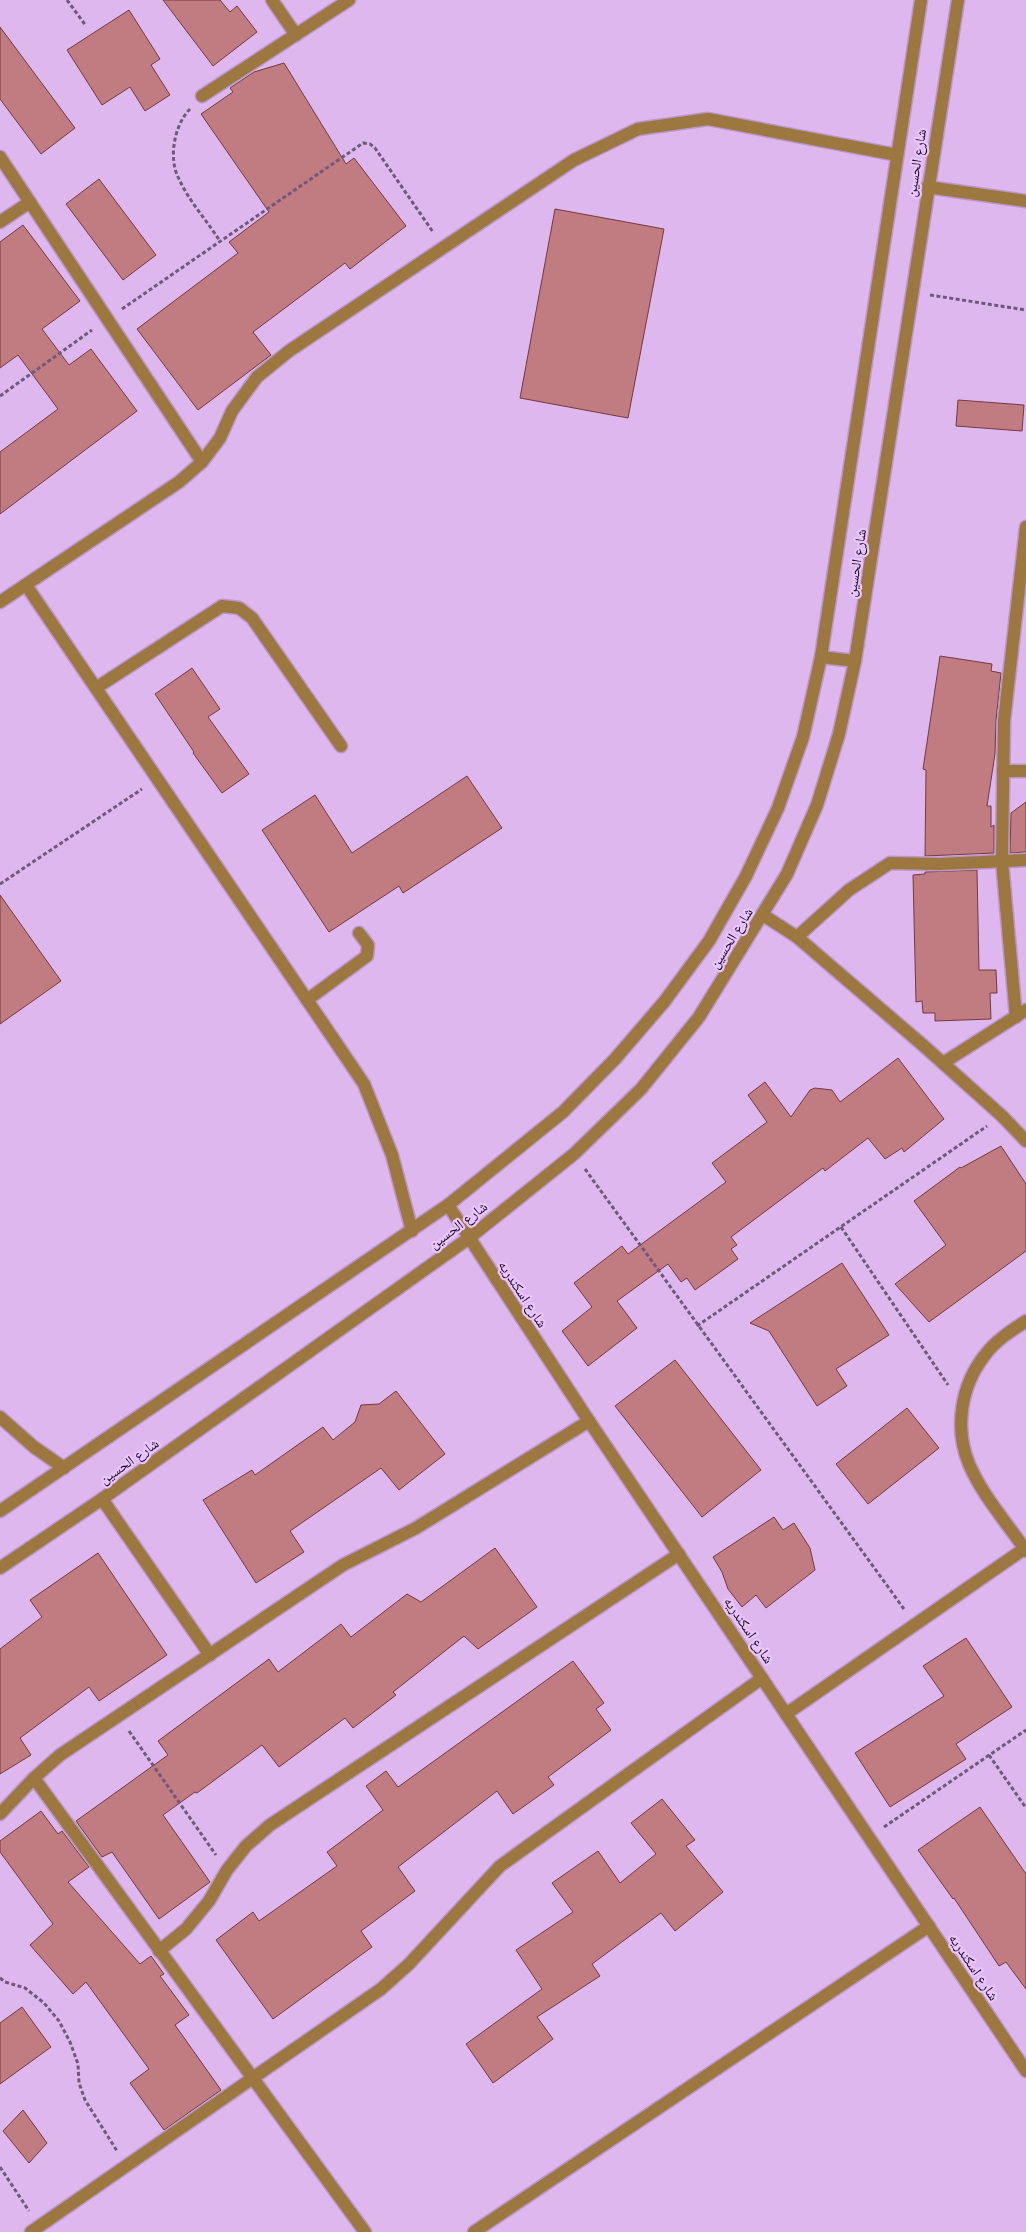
<svg xmlns="http://www.w3.org/2000/svg" width="1026" height="2232" viewBox="0 0 1026 2232" font-family="Poppins,'Noto Naskh Arabic',sans-serif">
  <style>
    .building { fill: #c07c81; stroke: #75393f }
    .lines { fill: none; stroke-linecap: round; stroke-linejoin: round }
    .lane-casing { stroke: #b998c8; stroke-width: 15 }
    .street-casing { stroke: #b998c8; stroke-width: 15 }
    .path { stroke: #71587b; stroke-width: 3; stroke-dasharray: 4 2.5; stroke-linecap: butt }
    .lane { stroke: #9c7740; stroke-width: 12 }
    .street { stroke: #9c7740; stroke-width: 12 }
    .labels { text-anchor: middle; stroke-width: 4.5; stroke-linejoin: round; paint-order: stroke }
    .street-label { font-size: 14px; fill: #16081b; stroke: #eac4fc }
  </style>
  <rect width="100%" height="100%" fill="#ddb7ee"/>
  <g class="building">
    <path d="M 163,0 L 220,0 L 230,12 L 237,6 L 257,32 L 213,66 Z"/>
    <path d="M 129,10 L 160,59 L 151,65 L 170,95 L 145,111 L 130,87 L 102,105 L 67,50 Z"/>
    <path d="M 0,27 L 75,128 L 41,154 L 0,99 Z"/>
    <path d="M 284,63 L 346,164 L 354,158 L 406,226 L 350,269 L 345,263 L 253,332 L 271,355 L 198,410 L 137,329 L 238,253 L 229,242 L 269,212 L 201,114 L 233,92 L 230,88 L 254,72 Z"/>
    <path d="M 99,179 L 156,255 L 123,280 L 66,204 Z"/>
    <path d="M 555,209 L 664,229 L 628,418 L 520,398 Z"/>
    <path d="M 23,225 L 80,301 L 42,329 L 69,365 L 91,349 L 137,411 L 0,514 L 0,452 L 58,409 L 18,355 L 0,368 L 0,242 Z"/>
    <path d="M 958,400 L 1024,405 L 1022,431 L 956,426 Z"/>
    <path d="M 940,656 L 992,664 L 991,671 L 1001,673 L 996,720 L 995,754 L 987,806 L 991,806 L 991,827 L 994,825 L 994,853 L 925,856 L 926,770 L 923,769 Z"/>
    <path d="M 192,668 L 220,709 L 208,717 L 249,774 L 222,793 L 193,753 L 194,752 L 155,694 Z"/>
    <path d="M 467,776 L 502,828 L 403,893 L 399,886 L 329,932 L 262,830 L 315,795 L 352,853 Z"/>
    <path d="M 1026,802 L 1026,852 L 1010,853 L 1011,813 Z"/>
    <path d="M 977,870 L 979,970 L 996,970 L 997,993 L 990,993 L 991,1019 L 935,1021 L 935,1013 L 923,1013 L 922,1001 L 916,1002 L 913,875 L 925,874 L 925,872 Z"/>
    <path d="M 0,895 L 61,981 L 0,1024 Z"/>
    <path d="M 898,1058 L 944,1119 L 904,1152 L 902,1148 L 885,1159 L 868,1138 L 825,1171 L 823,1168 L 731,1237 L 737,1245 L 731,1249 L 738,1259 L 695,1290 L 687,1278 L 681,1282 L 668,1264 L 617,1301 L 637,1328 L 588,1366 L 562,1331 L 592,1307 L 574,1283 L 622,1246 L 628,1254 L 726,1182 L 712,1163 L 767,1122 L 748,1095 L 765,1082 L 791,1117 L 810,1090 L 815,1088 L 832,1090 L 840,1102 Z"/>
    <path d="M 1001,1146 L 1026,1184 L 1026,1251 L 929,1322 L 895,1284 L 946,1245 L 914,1201 L 960,1167 L 961,1168 Z"/>
    <path d="M 842,1263 L 889,1335 L 836,1369 L 847,1386 L 817,1406 L 769,1331 L 750,1323 Z"/>
    <path d="M 675,1360 L 761,1470 L 702,1517 L 615,1406 Z"/>
    <path d="M 396,1391 L 445,1454 L 399,1490 L 381,1468 L 290,1531 L 304,1552 L 256,1583 L 203,1500 L 252,1470 L 255,1475 L 323,1427 L 333,1440 L 355,1422 L 361,1405 L 379,1404 Z"/>
    <path d="M 907,1408 L 939,1448 L 868,1504 L 836,1464 Z"/>
    <path d="M 774,1517 L 783,1530 L 794,1523 L 810,1548 L 815,1570 L 766,1608 L 756,1595 L 742,1607 L 728,1589 L 722,1572 L 713,1557 Z"/>
    <path d="M 495,1548 L 537,1607 L 478,1649 L 464,1636 L 393,1692 L 396,1695 L 353,1728 L 345,1718 L 279,1767 L 262,1745 L 197,1793 L 195,1792 L 163,1815 L 210,1882 L 159,1919 L 112,1852 L 102,1857 L 76,1821 L 168,1755 L 158,1741 L 269,1659 L 278,1672 L 341,1624 L 351,1637 L 407,1594 L 421,1602 Z"/>
    <path d="M 98,1553 L 167,1655 L 99,1701 L 89,1687 L 20,1738 L 31,1755 L 0,1774 L 0,1649 L 42,1617 L 30,1600 Z"/>
    <path d="M 966,1638 L 1012,1707 L 956,1744 L 966,1759 L 890,1807 L 855,1753 L 944,1696 L 923,1666 Z"/>
    <path d="M 573,1661 L 604,1703 L 596,1709 L 611,1730 L 548,1777 L 554,1785 L 513,1814 L 497,1791 L 398,1867 L 415,1891 L 361,1931 L 372,1947 L 273,2019 L 216,1940 L 253,1912 L 259,1921 L 337,1866 L 327,1852 L 383,1810 L 366,1786 L 386,1771 L 398,1787 Z"/>
    <path d="M 662,1799 L 695,1840 L 686,1846 L 723,1892 L 675,1931 L 661,1913 L 592,1964 L 600,1976 L 537,2017 L 553,2039 L 493,2083 L 466,2044 L 542,1989 L 516,1950 L 573,1912 L 552,1883 L 598,1851 L 620,1883 L 656,1854 L 631,1823 Z"/>
    <path d="M 980,1807 L 1026,1874 L 1026,1989 L 1006,1962 L 999,1966 L 954,1898 L 953,1899 L 918,1850 Z"/>
    <path d="M 41,1811 L 58,1834 L 62,1831 L 89,1867 L 68,1882 L 140,1964 L 151,1956 L 164,1974 L 160,1976 L 189,2015 L 175,2025 L 221,2090 L 164,2130 L 130,2083 L 149,2069 L 86,1982 L 73,1994 L 30,1945 L 53,1924 L 0,1852 L 0,1841 Z"/>
    <path d="M 22,2007 L 51,2047 L 0,2084 L 0,2023 Z"/>
    <path d="M 23,2110 L 47,2143 L 29,2163 L 3,2131 Z"/>
  </g>
  <g class="lines">
    <g class="lane-casing">
      <g id="lane">
        <path d="M 26,585 L 364,1084 L 392,1155 L 412,1231"/>
        <path d="M 96,688 L 222,606 L 239,608 L 252,618 L 341,746"/>
        <path d="M 307,1000 L 367,956 L 368,945 L 359,933"/>
      </g>
    </g>
    <g class="street-casing">
      <g id="street">
        <path d="M 272,0 L 296,35"/>
        <path d="M 202,96 L 349,0"/>
        <path d="M 0,157 L 202,462"/>
        <path d="M 927,187 L 1026,201"/>
        <path d="M 0,222 L 30,202"/>
        <path d="M 0,602 L 179,482 L 202,462 L 220,438 L 232,411 L 257,377 L 289,351 L 574,160 L 638,129 L 708,119 L 897,155"/>
        <path d="M 821,657 L 855,661"/>
        <path d="M 1003,771 L 1026,771"/>
        <path d="M 763,915 L 797,937 L 925,1047 L 1002,1116 L 1026,1141"/>
        <path d="M 797,937 L 849,890 L 890,863 L 940,864 L 1026,860"/>
        <path d="M 1016,1017 L 1002,861 L 1004,721 L 1026,527"/>
        <path d="M 943,1063 L 1026,1010"/>
        <path d="M 448,1205 L 589,1421 L 1026,2071"/>
        <path d="M 1026,1321 C 1012,1330 995,1341 985,1355 C 961,1385 954,1428 969,1464 C 982,1495 1007,1523 1026,1551"/>
        <path d="M 0,1417 L 34,1447 L 64,1468"/>
        <path d="M 102,1499 L 210,1655"/>
        <path d="M 0,1511 L 448,1205 L 563,1112 L 615,1059 L 664,1002 L 709,941 L 746,876 L 778,808 L 803,737 L 821,657 L 921,0"/>
        <path d="M 0,1568 L 102,1499 L 469,1238 L 574,1154 L 641,1089 L 699,1017 L 787,874 L 817,805 L 839,734 L 855,661 L 958,0"/>
        <path d="M 786,1714 L 1024,1549"/>
        <path d="M 34,1778 L 365,2232"/>
        <path d="M 0,1814 L 34,1778 L 60,1755 L 343,1565 L 416,1528 L 589,1421"/>
        <path d="M 159,1951 L 186,1929 L 209,1901 L 227,1870 L 246,1846 L 270,1825 L 679,1554"/>
        <path d="M 31,2232 L 381,1989 L 409,1964 L 500,1866 L 762,1678"/>
        <path d="M 474,2232 L 929,1926"/>
      </g>
    </g>
    <g class="path">
      <path d="M 67,0 L 86,26"/>
      <path d="M 190,109 C 174,125 168,159 179,179 C 189,201 207,221 220,241"/>
      <path d="M 930,295 L 1026,310"/>
      <path d="M 122,309 L 363,143 L 370,144 L 375,148 L 433,232"/>
      <path d="M 0,396 L 92,330"/>
      <path d="M 0,884 L 142,789"/>
      <path d="M 585,1169 L 904,1609"/>
      <path d="M 841,1227 L 948,1385"/>
      <path d="M 697,1326 L 987,1126"/>
      <path d="M 129,1731 L 216,1855"/>
      <path d="M 989,1755 L 1026,1808"/>
      <path d="M 884,1827 L 1026,1730"/>
      <path d="M 0,1978 L 5,1982 L 25,1988 L 44,2003 L 59,2021 L 70,2042 L 78,2064 L 79,2083 L 85,2100 L 117,2151"/>
      <path d="M 0,2167 L 29,2211"/>
    </g>
    <use href="#lane" class="lane"/>
    <use href="#street" class="street"/>
  </g>
  <g class="labels">
    <g class="street-label">
      <text transform="translate(916 163) rotate(-81)" y="5">شارع الحسين</text>
      <text transform="translate(856 563) rotate(-81)" y="5">شارع الحسين</text>
      <text transform="translate(731 938) rotate(-58)" y="5">شارع الحسين</text>
      <text transform="translate(458 1225) rotate(-37)" y="5">شارع الحسين</text>
      <text transform="translate(523 1294) rotate(57)" y="5">شارع اسكندريه</text>
      <text transform="translate(129 1461) rotate(-35)" y="5">شارع الحسين</text>
      <text transform="translate(749 1630) rotate(56)" y="5">شارع اسكندريه</text>
      <text transform="translate(974 1967) rotate(56)" y="5">شارع اسكندريه</text>
    </g>
  </g>
</svg>
